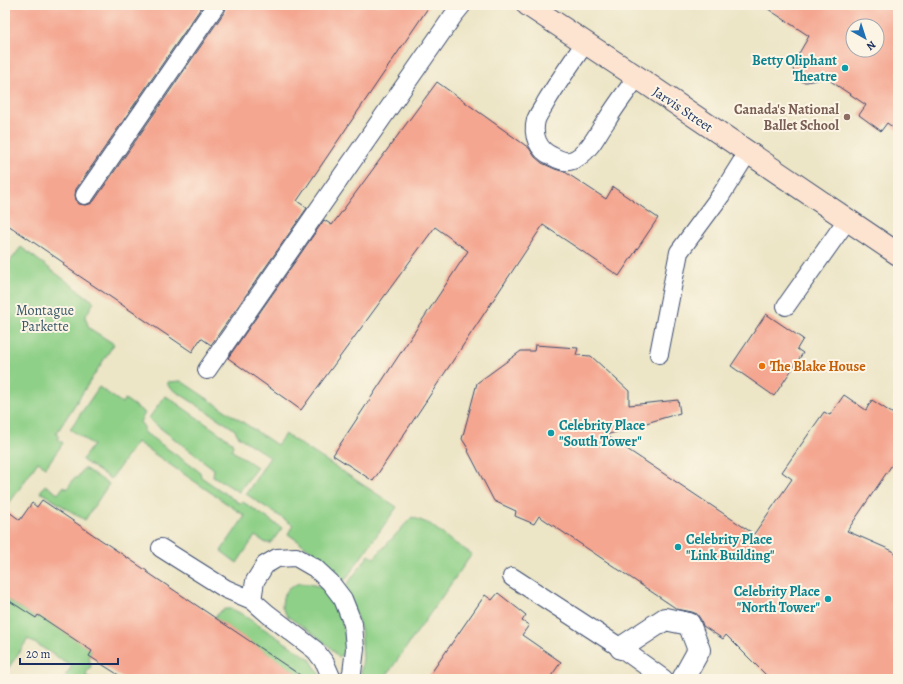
<svg xmlns="http://www.w3.org/2000/svg" width="903" height="684" viewBox="0 0 903 684" font-family="Alegreya,serif">
  <style>
    .green { fill: #8fd088; stroke: #558073 }
    .building { fill: #f4a690; fill-rule: evenodd }
    .lines { fill: none; stroke-linecap: round; stroke-linejoin: round }
    .lane-casing { stroke: #3a4a6e; stroke-width: 20 }
    .street-casing { stroke: #3a4a6e; stroke-width: 24 }
    .secondary-casing { stroke: #3a4a6e; stroke-width: 24 }
    .lane { stroke: #fff; stroke-width: 18 }
    .street { stroke: #fff; stroke-width: 22 }
    .secondary { stroke: #fde4d0; stroke-width: 22 }
    .culture-dot { fill: #0f9aa8; stroke: #fcf5e5; stroke-width: 1.5 }
    .education-dot { fill: #8d6e63; stroke: #fcf5e5; stroke-width: 1.5 }
    .food-dot { fill: #e8710a; stroke: #fcf5e5; stroke-width: 1.5 }
    .labels { text-anchor: middle; stroke-width: 4; stroke-linejoin: round; paint-order: stroke }
    .culture-label { font-size: 14px; font-weight: bold; fill: #0d838f; stroke: #fcf5e5; text-anchor: end }
    .street-label { font-size: 14px; fill: #1b2f5e; stroke: #fcf5e5 }
    .education-label { font-size: 14px; font-weight: bold; fill: #785e54; stroke: #fcf5e5; text-anchor: end }
    .park-label { font-size: 14px; fill: #385768; stroke: #fcf5e5 }
    .food-label { font-size: 14px; font-weight: bold; fill: #c56008; stroke: #fcf5e5; text-anchor: start }
  </style>
  <rect width="100%" height="100%" fill="#fcf5e5"/>
  <filter id="ink" filterUnits="userSpaceOnUse"><feTurbulence type="fractalNoise" baseFrequency=".025" numOctaves="2"/><feDisplacementMap in="SourceGraphic" scale="8" xChannelSelector="R" yChannelSelector="G"/><feConvolveMatrix kernelMatrix="1 2 1 2 8 2 1 2 1" color-interpolation-filters="sRGB"/></filter>
  <filter id="wash" filterUnits="userSpaceOnUse"><feTurbulence type="fractalNoise" baseFrequency=".012" numOctaves="4" result="noise"/><feDisplacementMap in="SourceGraphic" scale="16" xChannelSelector="R" yChannelSelector="G"/><feGaussianBlur stdDeviation="0.9" result="paint"/><feColorMatrix in="noise" values="0 0 0 0 0 0 0 0 0 0 0 0 0 0 0 0 0 1.4 0 .05"/><feComposite in="paint" operator="in"/></filter>
  <g filter="url(#wash)">
    <rect width="100%" height="100%" fill="#ece5c6"/>
    <g class="green">
      <path d="M 21,247 L 94,302 L 85,317 L 89,328 L 114,344 L 56,434 L 59,437 L 58,439 L 63,443 L 46,467 L 38,462 L 6,508 L 5,507 L 5,268 Z"/>
      <path d="M 181,381 L 277,445 L 285,434 L 397,507 L 342,584 L 329,566 L 312,551 L 288,534 L 293,525 L 246,494 L 270,457 L 239,437 L 234,429 L 169,387 L 167,382 Z"/>
      <path d="M 99,387 L 122,403 L 125,399 L 145,413 L 140,422 L 144,427 L 144,432 L 200,472 L 201,477 L 239,503 L 243,502 L 282,528 L 271,543 L 266,543 L 255,536 L 237,563 L 221,551 L 245,516 L 137,442 L 111,479 L 82,460 L 93,445 L 70,429 Z"/>
      <path d="M 165,396 L 169,398 L 232,442 L 233,446 L 231,450 L 257,467 L 239,492 L 213,476 L 214,469 L 151,421 L 149,418 Z"/>
      <path d="M 84,468 L 109,484 L 85,520 L 40,492 L 45,485 L 58,494 L 64,486 L 67,489 L 74,478 L 77,478 Z"/>
      <path d="M 412,517 L 430,524 L 450,540 L 472,554 L 384,679 L 360,679 L 363,658 L 361,629 L 345,587 L 369,555 L 374,558 Z"/>
      <path d="M 299,583 C 307,584 316,584 323,589 C 325,590 327,593 329,596 C 342,612 345,631 346,651 L 342,655 L 338,657 L 331,648 L 315,635 L 287,616 L 282,607 L 283,597 L 289,588 Z"/>
      <path d="M 5,598 L 36,618 L 39,613 L 92,651 L 89,656 L 91,666 L 85,675 L 92,679 L 70,679 L 65,676 L 72,666 L 28,639 L 5,673 Z"/>
      <path d="M 225,609 L 232,609 L 240,613 L 310,659 L 320,676 L 320,679 L 290,679 L 295,672 L 215,618 L 219,612 Z"/>
    </g>
    <g id="blocks">
      <g class="building">
        <path d="M 5,5 L 203,5 L 76,189 L 75,195 L 76,200 L 79,204 L 85,205 L 90,204 L 94,201 L 225,11 L 226,5 L 430,5 L 297,201 L 307,208 L 211,345 L 201,338 L 192,352 L 63,265 L 64,263 L 5,223 Z"/>
        <path d="M 762,5 L 898,5 L 898,131 L 887,123 L 881,131 L 859,115 L 866,105 L 826,78 L 807,82 L 803,82 L 794,76 L 793,66 L 794,62 L 809,36 ZM 853,26 L 877,26 L 877,50 L 853,50 Z"/>
        <path d="M 437,82 L 529,148 L 535,157 L 542,163 L 555,169 L 565,172 L 606,199 L 613,187 L 658,218 L 619,276 L 543,225 L 373,481 L 333,455 L 468,251 L 435,227 L 301,410 L 228,358 L 324,220 L 332,225 Z"/>
        <path d="M 766,314 L 803,339 L 797,349 L 803,353 L 774,396 L 731,366 Z"/>
        <path d="M 535,345 L 578,348 L 576,355 L 591,356 L 629,391 L 629,405 L 678,400 L 680,413 L 606,435 L 754,534 L 792,479 L 782,472 L 824,412 L 830,415 L 844,395 L 866,410 L 872,400 L 898,417 L 898,456 L 847,531 L 893,551 L 898,560 L 898,679 L 770,679 L 726,635 L 723,639 L 703,626 L 701,620 L 697,614 L 692,612 L 677,609 L 539,516 L 534,524 L 515,516 L 516,511 L 494,501 L 468,451 L 469,450 L 462,439 L 477,383 L 521,351 L 534,351 Z"/>
        <path d="M 42,500 L 147,571 L 147,572 L 306,679 L 125,679 L 89,656 L 92,651 L 38,615 L 36,618 L 5,598 L 5,509 L 20,520 L 32,503 L 37,507 Z"/>
        <path d="M 498,593 L 526,615 L 522,621 L 529,625 L 522,635 L 561,662 L 549,679 L 427,679 L 485,595 L 492,600 Z"/>
      </g>
    </g>
  </g>
  <g filter="url(#ink)">
    <use href="#blocks" fill-opacity="0" stroke="#3a4a6e" stroke-width="1"/>
    <g class="lines">
      <g class="lane-casing">
        <g id="lane">
          <path d="M 585,43 C 572,62 558,82 546,102 C 543,108 538,114 536,120 C 532,135 538,150 552,156 C 563,162 569,164 580,156 C 592,147 598,132 607,120 C 616,105 627,91 637,77"/>
          <path d="M 85,195 L 216,5"/>
          <path d="M 786,306 L 847,220"/>
          <path d="M 659,354 L 679,252 L 721,195 L 748,152"/>
          <path d="M 207,370 L 453,16 L 462,5"/>
          <path d="M 161,548 L 226,589 L 252,600 L 268,614 L 315,650 L 325,663 L 332,679"/>
          <path d="M 512,577 L 621,648 L 664,679"/>
          <path d="M 252,600 L 255,581 L 265,565 L 277,558 L 296,557 L 315,568 L 330,582 L 343,599 L 353,624 L 355,649 L 352,673 L 349,679"/>
        </g>
      </g>
      <g class="street-casing">
        <path id="street" d="M 621,648 L 665,619 L 689,624 L 699,650 L 683,679"/>
      </g>
      <g class="secondary-casing">
        <path id="secondary" d="M 528,5 L 637,77 L 898,254"/>
      </g>
      <use href="#lane" class="lane"/>
      <use href="#street" class="street"/>
      <use href="#secondary" class="secondary"/>
    </g>
  </g>
  <g class="culture-dot">
    <circle cx="845" cy="68" r="4"/>
    <circle cx="551" cy="433" r="4"/>
    <circle cx="678" cy="547" r="4"/>
    <circle cx="828" cy="599" r="4"/>
  </g>
  <circle class="education-dot" cx="847" cy="117" r="4"/>
  <circle class="food-dot" cx="762" cy="366" r="4"/>
  <g class="labels">
    <g class="culture-label">
      <text x="837" y="65">Betty Oliphant<tspan x="837" dy="16">Theatre</tspan></text>
      <text x="559" y="430" text-anchor="start">Celebrity Place<tspan x="559" dy="16">"South Tower"</tspan></text>
      <text x="686" y="544" text-anchor="start">Celebrity Place<tspan x="686" dy="16">"Link Building"</tspan></text>
      <text x="820" y="596">Celebrity Place<tspan x="820" dy="16">"North Tower"</tspan></text>
    </g>
    <g class="street-label">
      <text transform="translate(683 109) rotate(34)" y="5">Jarvis Street</text>
    </g>
    <g class="education-label">
      <text x="839" y="114">Canada's National<tspan x="839" dy="16">Ballet School</tspan></text>
    </g>
    <g class="park-label">
      <text x="45" y="315">Montague<tspan x="45" dy="16">Parkette</tspan></text>
    </g>
    <g class="food-label">
      <text x="770" y="371">The Blake House</text>
    </g>
  </g>
  <rect width="903" height="684" fill="none" stroke="#fcf5e5" stroke-width="20"/>
  <g transform="translate(865 38) rotate(141)"><circle r="19" fill="#fcf5e5" stroke="#a2a6af"/>
  <path d="M0-3L7 15L0 10L-7 15Z" fill="#1f6fb2"/>
  <text y="-6" font-size="11" font-weight="bold" text-anchor="middle" fill="#1b2f5e">N</text>
  </g>
  <path d="M20 658v6h98v-6" fill="none" stroke="#1b2f5e" stroke-width="2"/>
  <text x="26" y="658" font-size="12" fill="#1b2f5e" stroke="#fcf5e5" stroke-width="3" paint-order="stroke">20 m</text>
</svg>
